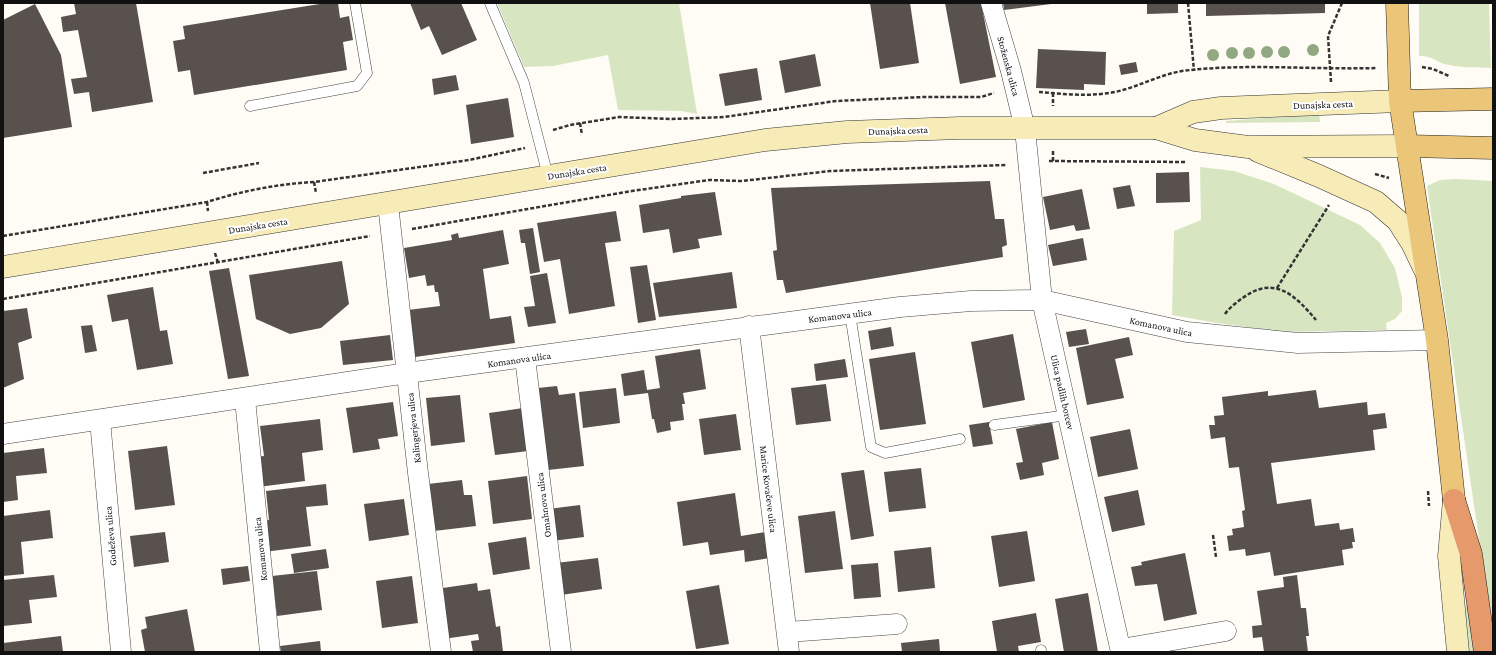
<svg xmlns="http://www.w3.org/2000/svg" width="1496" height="655" viewBox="0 0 1496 655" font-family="'Crimson Pro',serif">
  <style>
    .green { fill: #d7e6c1 }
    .building { fill: #58514e }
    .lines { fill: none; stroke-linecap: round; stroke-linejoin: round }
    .lane-casing { stroke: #444; stroke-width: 11 }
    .street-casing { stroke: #444; stroke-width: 21 }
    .secondary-casing { stroke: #333; stroke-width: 23 }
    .primary-casing { stroke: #222; stroke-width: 23 }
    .highway-casing { stroke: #222; stroke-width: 23 }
    .path { stroke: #333; stroke-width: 2.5; stroke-dasharray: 4 2; stroke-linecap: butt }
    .lane { stroke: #fff; stroke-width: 10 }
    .street { stroke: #fff; stroke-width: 20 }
    .secondary { stroke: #f7ebb7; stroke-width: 22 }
    .primary { stroke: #ebc679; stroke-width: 22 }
    .highway { stroke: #e69a6c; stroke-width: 22 }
    .tree { fill: #91a883 }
    .labels { text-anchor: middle; stroke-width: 4; stroke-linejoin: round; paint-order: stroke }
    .street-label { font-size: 10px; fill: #111; stroke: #fff }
  </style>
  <rect width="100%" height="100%" fill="#fefcf5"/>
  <g class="green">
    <path d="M 497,3 L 679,3 L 697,114 L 681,111 L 618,110 L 608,55 L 553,66 L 524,67 Z"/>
    <path d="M 1419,3 L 1489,3 L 1491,68 C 1478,67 1462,68 1449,65 C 1436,63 1435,56 1419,56 Z"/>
    <path d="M 1319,114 L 1320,122 L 1226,123 L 1226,121 Z"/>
    <path d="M 1200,167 L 1234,171 L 1274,184 L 1360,225 L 1380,243 L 1395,268 L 1402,297 L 1402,311 L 1395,319 L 1386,323 L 1387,330 L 1284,332 L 1217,323 L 1172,315 L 1174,231 L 1201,220 Z"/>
    <path d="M 1457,179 L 1493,181 L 1493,634 L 1427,186 L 1440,180 Z"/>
    <path d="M 1464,605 L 1469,606 L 1475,652 L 1469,652 Z"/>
  </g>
  <g class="building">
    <path d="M 74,3 L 136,3 L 153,102 L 92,112 L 89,92 L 74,94 L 71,79 L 87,77 L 78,30 L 63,32 L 61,17 L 76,14 Z"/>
    <path d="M 326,3 L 338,3 L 340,18 L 349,16 L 353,40 L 343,42 L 347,70 L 194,95 L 190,70 L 178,72 L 173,41 L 185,39 L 183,26 Z"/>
    <path d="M 410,3 L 461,3 L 477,40 L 442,55 L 429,26 L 421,30 Z"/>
    <path d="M 870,3 L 910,3 L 919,63 L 880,69 Z"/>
    <path d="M 945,3 L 981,3 L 996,77 L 960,84 Z"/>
    <path d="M 1003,3 L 1051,3 L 1051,4 L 1004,10 Z"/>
    <path d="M 1147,3 L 1178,3 L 1178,13 L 1147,14 Z"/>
    <path d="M 1206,3 L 1325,3 L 1325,13 L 1206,16 Z"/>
    <path d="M 35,4 L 61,55 L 72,127 L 3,138 L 3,20 Z"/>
    <path d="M 1038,49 L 1106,52 L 1105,85 L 1084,84 L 1084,90 L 1036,88 Z"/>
    <path d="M 815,54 L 821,86 L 785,93 L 779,61 Z"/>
    <path d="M 1136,62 L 1138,72 L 1121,75 L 1119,65 Z"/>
    <path d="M 757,68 L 762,100 L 725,106 L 719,74 Z"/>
    <path d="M 456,75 L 459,90 L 434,95 L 432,79 Z"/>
    <path d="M 508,98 L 514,137 L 471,144 L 466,105 Z"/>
    <path d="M 1189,172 L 1190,202 L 1156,203 L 1156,173 Z"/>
    <path d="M 990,181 L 995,219 L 1004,219 L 1007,245 L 1002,247 L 1003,257 L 786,293 L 783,280 L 777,280 L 773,251 L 777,250 L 771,188 Z"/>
    <path d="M 1130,185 L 1135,206 L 1117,209 L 1113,188 Z"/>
    <path d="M 1082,189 L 1090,229 L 1076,231 L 1074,225 L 1050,230 L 1043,197 Z"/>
    <path d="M 715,192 L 722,235 L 698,239 L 700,248 L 673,253 L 669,229 L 643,233 L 639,205 L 681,198 L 681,196 Z"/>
    <path d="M 616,211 L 621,241 L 605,243 L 615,306 L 569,314 L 560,259 L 544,262 L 537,223 Z"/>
    <path d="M 533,228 L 540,272 L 530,274 L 525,243 L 521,243 L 519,230 Z"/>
    <path d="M 503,230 L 509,264 L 483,269 L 490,319 L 511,316 L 515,343 L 415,357 L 408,310 L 440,306 L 438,292 L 435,292 L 434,285 L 427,286 L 425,275 L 409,278 L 404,248 L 452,240 L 451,235 L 458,233 L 459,238 Z"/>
    <path d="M 1083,238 L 1087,260 L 1053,266 L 1048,245 Z"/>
    <path d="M 342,261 L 349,304 L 321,328 L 290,334 L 256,319 L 249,275 Z"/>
    <path d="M 647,265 L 656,320 L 638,323 L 630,267 Z"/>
    <path d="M 229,268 L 249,376 L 228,379 L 209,271 Z"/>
    <path d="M 732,272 L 737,308 L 659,317 L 653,283 Z"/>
    <path d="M 547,273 L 556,323 L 528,327 L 524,307 L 535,306 L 530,276 Z"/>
    <path d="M 153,287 L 160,331 L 167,330 L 173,364 L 137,370 L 128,319 L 112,322 L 107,295 Z"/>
    <path d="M 27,308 L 32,338 L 18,343 L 24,379 L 3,388 L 3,311 Z"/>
    <path d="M 92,325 L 97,351 L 85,353 L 81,326 Z"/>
    <path d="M 891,327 L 894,346 L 871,350 L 868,331 Z"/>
    <path d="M 1086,329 L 1089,344 L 1069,347 L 1066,332 Z"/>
    <path d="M 1013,334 L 1025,400 L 983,408 L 971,342 Z"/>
    <path d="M 390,335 L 393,360 L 343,365 L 340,341 Z"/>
    <path d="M 1129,337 L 1133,355 L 1115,359 L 1124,398 L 1087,405 L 1076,348 Z"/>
    <path d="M 700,349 L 706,389 L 683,393 L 685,404 L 682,404 L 684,420 L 670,422 L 671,430 L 657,433 L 654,419 L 652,419 L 648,393 L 624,396 L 621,374 L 644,370 L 647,390 L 660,388 L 655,356 Z"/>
    <path d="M 915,352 L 926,424 L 880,430 L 869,359 Z"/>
    <path d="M 845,359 L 848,377 L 816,381 L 814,364 Z"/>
    <path d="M 826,384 L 831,421 L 796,425 L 791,388 Z"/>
    <path d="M 557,386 L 559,395 L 575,393 L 584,466 L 548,470 L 538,388 Z"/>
    <path d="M 616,388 L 620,423 L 583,428 L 579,392 Z"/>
    <path d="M 1316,390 L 1319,408 L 1367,402 L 1368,415 L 1385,413 L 1387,428 L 1373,430 L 1375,450 L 1271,463 L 1277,504 L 1311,499 L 1315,526 L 1339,523 L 1340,530 L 1353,528 L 1355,542 L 1352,542 L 1353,548 L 1342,550 L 1344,565 L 1274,576 L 1270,552 L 1246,556 L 1245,549 L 1229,551 L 1227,536 L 1233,535 L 1232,529 L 1244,527 L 1242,511 L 1245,510 L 1239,467 L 1229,468 L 1225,437 L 1211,439 L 1209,425 L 1215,425 L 1214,416 L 1224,415 L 1222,397 L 1268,391 L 1268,396 Z"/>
    <path d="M 460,395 L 465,442 L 431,446 L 426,398 Z"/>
    <path d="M 393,402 L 398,436 L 378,439 L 380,449 L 353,453 L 346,408 Z"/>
    <path d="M 523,408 L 528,451 L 495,455 L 489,413 Z"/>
    <path d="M 736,414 L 741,450 L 704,455 L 699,419 Z"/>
    <path d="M 320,419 L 323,450 L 302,453 L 305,481 L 258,487 L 254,457 L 264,456 L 260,426 Z"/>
    <path d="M 989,422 L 993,444 L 973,447 L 969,425 Z"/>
    <path d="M 1052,422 L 1059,459 L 1042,463 L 1044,475 L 1020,480 L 1016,463 L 1023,462 L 1016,429 Z"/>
    <path d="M 1130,429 L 1138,469 L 1098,477 L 1090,437 Z"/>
    <path d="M 167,446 L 175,505 L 135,510 L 128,451 Z"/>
    <path d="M 44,448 L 47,473 L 16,476 L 18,500 L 3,502 L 3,453 Z"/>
    <path d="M 921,468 L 926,508 L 889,512 L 884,472 Z"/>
    <path d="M 864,470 L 874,536 L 851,540 L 841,473 Z"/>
    <path d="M 527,476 L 532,519 L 493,524 L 488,481 Z"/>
    <path d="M 462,480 L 464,495 L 472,495 L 476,526 L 434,531 L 428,484 Z"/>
    <path d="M 326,484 L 328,505 L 306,507 L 311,546 L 264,552 L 260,522 L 269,520 L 266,491 Z"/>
    <path d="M 1138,490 L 1145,525 L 1112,532 L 1104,497 Z"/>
    <path d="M 735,493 L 741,536 L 766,532 L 770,558 L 745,562 L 744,550 L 710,555 L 708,542 L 683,546 L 677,502 Z"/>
    <path d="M 404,499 L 409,535 L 369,541 L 364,504 Z"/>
    <path d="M 580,505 L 584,537 L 552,541 L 548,509 Z"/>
    <path d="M 50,510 L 53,538 L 21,542 L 24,574 L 3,576 L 3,516 Z"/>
    <path d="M 835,511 L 843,569 L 805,573 L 798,516 Z"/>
    <path d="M 1027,531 L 1035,581 L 999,587 L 991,536 Z"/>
    <path d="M 165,532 L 169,562 L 134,567 L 130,536 Z"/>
    <path d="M 526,537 L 530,569 L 493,575 L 488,543 Z"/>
    <path d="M 931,547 L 935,588 L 898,592 L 894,551 Z"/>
    <path d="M 326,549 L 329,568 L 294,573 L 291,554 Z"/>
    <path d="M 1185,553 L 1197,614 L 1164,621 L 1157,584 L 1135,586 L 1131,567 L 1142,565 L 1141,562 Z"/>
    <path d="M 598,558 L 602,589 L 561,595 L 556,563 Z"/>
    <path d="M 878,563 L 881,597 L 854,599 L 851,565 Z"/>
    <path d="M 248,566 L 250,581 L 223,585 L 221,569 Z"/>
    <path d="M 317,571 L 322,610 L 277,616 L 272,576 Z"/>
    <path d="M 54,575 L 57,597 L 29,600 L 32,623 L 3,626 L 3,580 Z"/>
    <path d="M 1297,575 L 1301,608 L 1306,608 L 1309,636 L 1306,636 L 1308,652 L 1264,652 L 1262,637 L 1253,638 L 1252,626 L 1262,625 L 1257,591 L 1284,587 L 1283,577 Z"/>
    <path d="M 412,576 L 418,623 L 382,628 L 376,581 Z"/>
    <path d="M 477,583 L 478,591 L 490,589 L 496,627 L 500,626 L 503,652 L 473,652 L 471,641 L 479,640 L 478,634 L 443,639 L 436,589 Z"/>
    <path d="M 719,585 L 729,644 L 696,649 L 686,591 Z"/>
    <path d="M 1088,593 L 1098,652 L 1064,652 L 1055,599 Z"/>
    <path d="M 187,609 L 195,652 L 145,652 L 141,630 L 147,628 L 145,617 Z"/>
    <path d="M 1036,613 L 1041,642 L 1018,646 L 1019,652 L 997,652 L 992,621 Z"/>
    <path d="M 61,636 L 63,652 L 3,652 L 3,643 Z"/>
    <path d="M 939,639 L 940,652 L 902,652 L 901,643 Z"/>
    <path d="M 320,641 L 321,652 L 281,652 L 280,646 Z"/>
  </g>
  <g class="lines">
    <g class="lane-casing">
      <g id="lane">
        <path d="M 490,3 L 524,83 L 548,176"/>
        <path d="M 250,106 L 357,86 L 367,73 L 355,3"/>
        <path d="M 850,314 L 871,447 L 885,453 L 960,439"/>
        <path d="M 994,425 L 1068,415"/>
        <path d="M 1041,650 L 1041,652"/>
      </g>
    </g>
    <g class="street-casing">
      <g id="street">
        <path d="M 991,3 L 1011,71 L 1025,129 L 1042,300 L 1121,652"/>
        <path d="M 388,204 L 418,473 L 441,652"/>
        <path d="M 749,326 L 789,652"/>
        <path d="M 525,358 L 561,652"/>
        <path d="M 245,399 L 270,652"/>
        <path d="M 100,420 L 121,652"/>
        <path d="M 3,434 L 407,373 L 900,307 L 971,301 L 1042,300 L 1187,332 L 1298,343 L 1437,340"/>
        <path d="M 788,632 L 897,624"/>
        <path d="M 1121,649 L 1226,631"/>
      </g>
    </g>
    <g class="secondary-casing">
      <g id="secondary">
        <path d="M 1156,128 L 1193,112 L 1221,108 L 1400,101"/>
        <path d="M 1258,151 L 1319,176 L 1376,202 L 1398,221 L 1412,243 L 1424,268"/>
        <path d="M 3,267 L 765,140 L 847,132 L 960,128 L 1156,128 L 1195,140 L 1248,147 L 1407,146"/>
        <path d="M 1454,500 L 1449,556 L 1458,652"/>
      </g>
    </g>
    <g class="primary-casing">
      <g id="primary">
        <path d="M 1397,3 L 1400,101 L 1437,340 L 1454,500"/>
        <path d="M 1400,101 L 1493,99"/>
        <path d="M 1407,146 L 1493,148"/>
      </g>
    </g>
    <g class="highway-casing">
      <path id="highway" d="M 1454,500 L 1471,554 L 1485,652"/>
    </g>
    <g class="path">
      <path d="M 1188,3 L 1194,71"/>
      <path d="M 1422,67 L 1433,69 L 1449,76"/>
      <path d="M 1331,82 L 1328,36 L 1342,3"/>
      <path d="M 1039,92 C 1064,94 1090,97 1115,92 C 1138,87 1159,75 1182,71 C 1245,63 1313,70 1377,68"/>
      <path d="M 1053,93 L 1053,106"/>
      <path d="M 580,123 L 582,135"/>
      <path d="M 553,130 L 570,125 L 619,117 L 672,119 L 724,117 L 836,101 L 924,97 L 981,97 L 994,93"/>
      <path d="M 1053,151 L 1053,161"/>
      <path d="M 1049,161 L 1186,162"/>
      <path d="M 203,173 L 259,163"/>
      <path d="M 1375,174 L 1389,178"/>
      <path d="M 314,182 L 316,193"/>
      <path d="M 207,202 L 208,211"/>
      <path d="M 412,229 L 632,191 L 709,180 L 742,181 L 830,171 L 1006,165"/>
      <path d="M 3,236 L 207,202 C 242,191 277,184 314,182 L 469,160 L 525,148"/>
      <path d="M 215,253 L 218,263"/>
      <path d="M 1277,288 L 1329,205"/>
      <path d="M 3,299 L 370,236"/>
      <path d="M 1225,314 C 1230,307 1237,302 1244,297 C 1275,275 1296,296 1316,320"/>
      <path d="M 1428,491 L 1429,506"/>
      <path d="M 1213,535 L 1216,557"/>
    </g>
    <use href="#lane" class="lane"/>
    <use href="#street" class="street"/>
    <use href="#secondary" class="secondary"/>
    <use href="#primary" class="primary"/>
    <use href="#highway" class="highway"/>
  </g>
  <g class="tree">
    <circle cx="1313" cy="50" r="6"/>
    <circle cx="1267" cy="52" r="6"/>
    <circle cx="1284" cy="52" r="6"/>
    <circle cx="1232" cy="53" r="6"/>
    <circle cx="1249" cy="53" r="6"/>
    <circle cx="1213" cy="55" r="6"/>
  </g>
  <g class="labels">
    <g class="street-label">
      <text transform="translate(1009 66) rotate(75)" y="4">Stoženska ulica</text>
      <text transform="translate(1323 104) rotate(-2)" y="4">Dunajska cesta</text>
      <text transform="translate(898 130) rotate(-2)" y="4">Dunajska cesta</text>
      <text transform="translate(577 171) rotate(-9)" y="4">Dunajska cesta</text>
      <text transform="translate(258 225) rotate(-9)" y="4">Dunajska cesta</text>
      <text transform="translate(840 315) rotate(-7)" y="4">Komanova ulica</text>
      <text transform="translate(1161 326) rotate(12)" y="4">Komanova ulica</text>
      <text transform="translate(519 359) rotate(-8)" y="4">Komanova ulica</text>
      <text transform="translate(1063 392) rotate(77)" y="4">Ulica padlih borcev</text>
      <text transform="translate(413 428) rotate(-96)" y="4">Kalingerjeva ulica</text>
      <text transform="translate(769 489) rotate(83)" y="4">Marice Kovačeve ulica</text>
      <text transform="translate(543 505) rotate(-97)" y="4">Omahnova ulica</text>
      <text transform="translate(110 536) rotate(-95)" y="4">Godeževa ulica</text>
      <text transform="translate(260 549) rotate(-96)" y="4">Komanova ulica</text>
    </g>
  </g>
  <rect width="1496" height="655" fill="none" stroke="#111111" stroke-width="8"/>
</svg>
